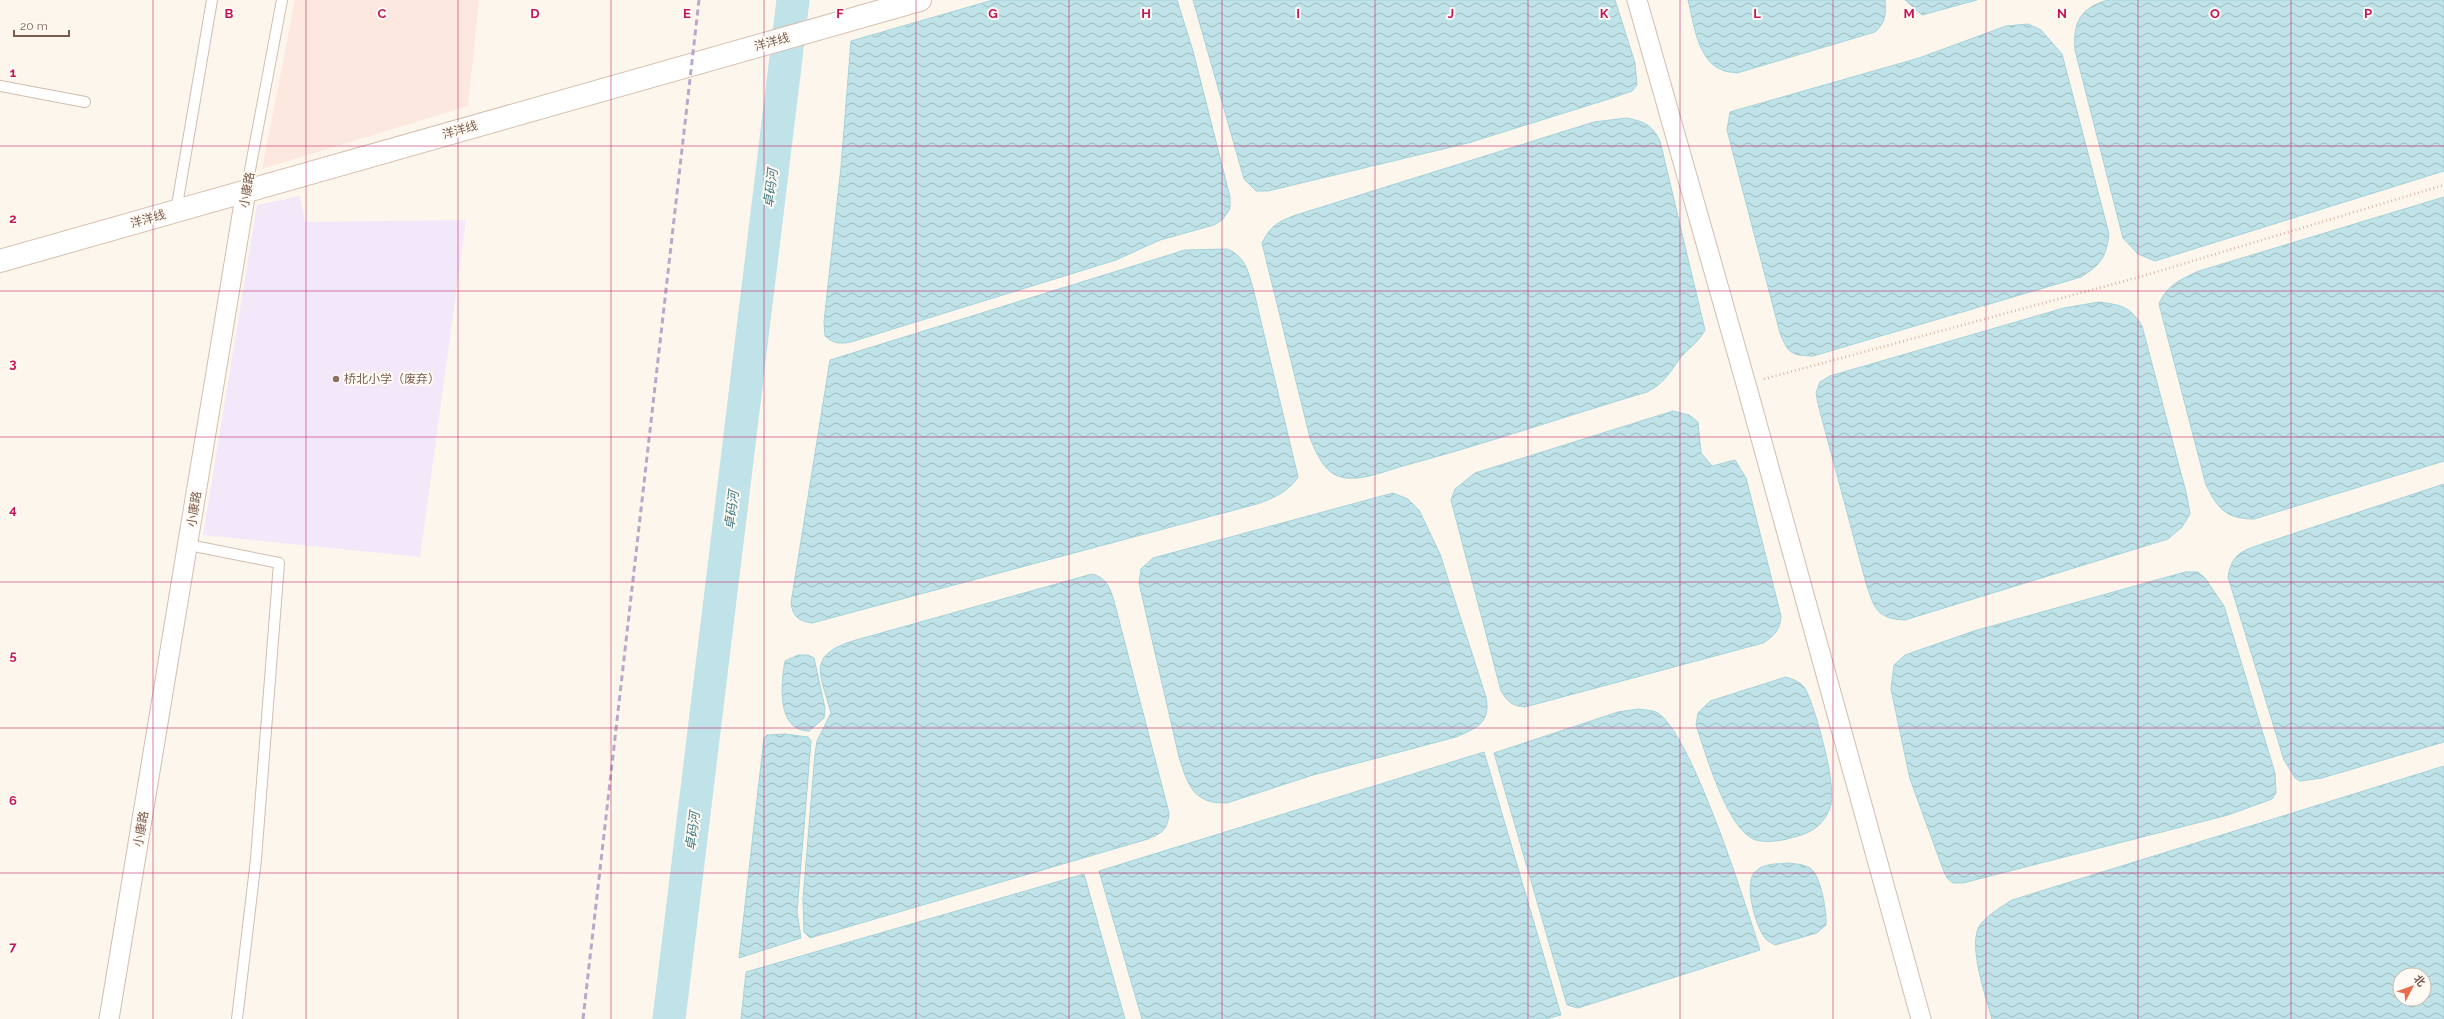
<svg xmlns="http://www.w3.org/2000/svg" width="2444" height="1019" viewBox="0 0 2444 1019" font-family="Raleway,'Noto Sans SC',sans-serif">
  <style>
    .commercial { fill: #fde8e0 }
    .education { fill: #f3e8fa }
    .water { fill: url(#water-waves); stroke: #a5d3da; fill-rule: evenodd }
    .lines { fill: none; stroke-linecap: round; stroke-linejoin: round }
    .river { stroke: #bfe3e8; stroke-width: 33 }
    .service-casing { stroke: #d1beb0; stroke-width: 12 }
    .minor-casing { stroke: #d1beb0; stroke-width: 21 }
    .secondary-casing { stroke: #d6c0b0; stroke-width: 24 }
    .path { stroke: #d9b8a5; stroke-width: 2.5; stroke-dasharray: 1 3; stroke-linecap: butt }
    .service { stroke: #fff; stroke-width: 10 }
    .minor { stroke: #fff; stroke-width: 19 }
    .secondary { stroke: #fff; stroke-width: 22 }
    .rail { stroke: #b9a8c9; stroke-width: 3; stroke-dasharray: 6 4; stroke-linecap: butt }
    .grid { fill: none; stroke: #c2185b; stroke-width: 1; stroke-opacity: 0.55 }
    .education-dot { fill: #8d6e63; stroke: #fffaf3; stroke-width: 1.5 }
    .labels { text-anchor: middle; stroke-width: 4; stroke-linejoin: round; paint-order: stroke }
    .street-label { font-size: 12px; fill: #7a5c4d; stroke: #fffaf3 }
    .education-label { font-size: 12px; fill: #785e54; stroke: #fffaf3; text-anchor: start }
    .water-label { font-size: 13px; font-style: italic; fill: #437c86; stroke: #fffaf3 }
    .grid-label { font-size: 13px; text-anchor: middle; font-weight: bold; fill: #c2185b; stroke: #fffaf3; stroke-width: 4; stroke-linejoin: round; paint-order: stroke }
  </style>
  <defs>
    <pattern id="water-waves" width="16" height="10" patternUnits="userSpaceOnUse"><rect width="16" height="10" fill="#bfe3e8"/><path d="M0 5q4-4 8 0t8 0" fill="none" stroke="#a0bbbe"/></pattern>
  </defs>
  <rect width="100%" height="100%" fill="#fdf6ec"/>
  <path class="commercial" d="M 295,0 L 479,0 L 468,106 L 262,169 Z"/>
  <path class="education" d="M 300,196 L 305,222 L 466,220 L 420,557 L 203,535 L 257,205 Z"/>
  <g class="water">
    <path d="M 993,0 L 1177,0 L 1193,51 L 1230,197 L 1230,209 L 1222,220 L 1214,225 L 1160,240 L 1116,260 L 851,342 C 840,344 834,344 825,336 L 824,322 L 841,167 L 851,41 Z"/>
    <path d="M 1193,0 L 1615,0 L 1635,63 L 1637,85 L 1632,91 L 1612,98 L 1468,143 L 1268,191 L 1256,191 L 1244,179 Z"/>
    <path d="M 1688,0 L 1885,0 C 1886,14 1886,22 1875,32 L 1737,73 C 1733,72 1726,72 1722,70 C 1697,60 1694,23 1688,0 Z"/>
    <path d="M 1905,0 L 1977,0 L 1922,15 Z"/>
    <path d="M 2108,0 L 2444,0 L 2444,171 L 2155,261 L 2138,254 L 2123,238 L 2075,50 C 2073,22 2080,8 2108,0 Z"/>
    <path d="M 2028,24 L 2041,30 L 2062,54 L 2109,234 C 2106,258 2101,264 2081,277 L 1813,356 C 1791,356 1788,353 1780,333 L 1727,130 L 1730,112 L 1919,58 L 2006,26 Z"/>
    <path d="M 1627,118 C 1645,122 1652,125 1660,141 L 1705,330 C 1697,345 1686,349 1678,361 C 1668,375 1663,384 1647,392 C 1566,416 1485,444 1403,466 C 1385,471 1360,482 1341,477 C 1324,473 1316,452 1310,438 L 1262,243 C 1270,226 1279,221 1296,215 L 1594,122 Z"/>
    <path d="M 2444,197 L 2444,461 L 2254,519 C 2226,519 2218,509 2206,485 L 2159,304 C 2167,285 2181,279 2199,271 Z"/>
    <path d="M 1227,249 C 1245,256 1248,271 1253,288 L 1298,477 C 1288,492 1274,498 1257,504 L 812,623 C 799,621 793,617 791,603 L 830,360 L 1185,250 Z"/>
    <path d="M 2099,302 C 2121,305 2130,306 2142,326 L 2187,496 L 2190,514 L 2182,527 L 2168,539 L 1905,620 C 1876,619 1874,607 1866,583 L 1818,404 L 1816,393 L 1820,382 L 1830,376 L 2064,308 Z"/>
    <path d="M 1673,411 L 1689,415 L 1698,422 L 1701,453 L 1712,466 L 1735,460 L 1746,478 L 1781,616 C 1780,630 1775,635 1763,643 L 1525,707 C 1512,706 1508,702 1501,691 L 1451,500 L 1455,489 L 1475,473 Z"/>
    <path d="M 2444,484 L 2444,742 L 2322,778 L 2300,781 L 2295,778 L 2284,760 L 2228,577 C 2231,558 2238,552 2256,546 Z"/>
    <path d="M 1393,493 L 1408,499 L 1419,510 L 1440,554 L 1486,697 C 1491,723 1477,728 1456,737 L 1313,775 L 1227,803 C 1194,804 1188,786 1179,757 L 1139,583 L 1141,569 L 1153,558 Z"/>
    <path d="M 2185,572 L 2198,572 L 2205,578 L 2224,606 L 2275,773 L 2276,793 L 2272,799 L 2228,815 L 1963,883 L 1953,883 L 1947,878 L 1943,869 L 1910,779 L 1891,689 L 1894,665 L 1905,655 L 1974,631 Z"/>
    <path d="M 1092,574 C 1107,578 1110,588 1114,601 L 1169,813 C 1168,830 1162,833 1148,839 L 810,938 L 804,932 L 803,899 L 815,754 L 817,741 L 831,713 C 820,672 806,655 856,640 Z"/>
    <path d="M 798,655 L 808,655 L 814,658 L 825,708 L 824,718 L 809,731 C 776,731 781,683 785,661 Z"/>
    <path d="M 1786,677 C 1794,680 1802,682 1806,690 C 1816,711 1836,782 1831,804 C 1827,821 1814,832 1798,836 C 1785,840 1764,845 1751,838 C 1725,822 1706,754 1696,725 L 1698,713 L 1710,701 Z"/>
    <path d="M 1638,709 C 1643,710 1651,710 1656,712 C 1690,728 1747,909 1760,950 L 1578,1008 L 1567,1005 L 1494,753 L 1618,712 Z"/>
    <path d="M 785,734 L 808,737 L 811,741 L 797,912 L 801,938 L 739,958 L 764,738 L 767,735 Z"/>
    <path d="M 1484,752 L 1561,1015 L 1546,1019 L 1142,1019 L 1099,871 Z"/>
    <path d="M 2444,766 L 2444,1019 L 1992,1019 C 1986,997 1967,944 1980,925 C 1989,914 2001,907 2012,900 ZM 2400,975 L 2424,975 L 2424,999 L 2400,999 Z"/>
    <path d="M 1789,863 C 1796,864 1803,864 1810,868 C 1821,875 1827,913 1826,925 L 1817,933 L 1775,945 C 1772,943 1767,941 1765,938 C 1756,927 1744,885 1754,873 C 1762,863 1777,864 1789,863 Z"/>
    <path d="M 1084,874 L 1125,1019 L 741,1019 L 746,972 Z"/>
  </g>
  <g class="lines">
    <path class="river" d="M 669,1019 L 793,0"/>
    <g class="service-casing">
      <g id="service">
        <path d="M 0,86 L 85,102"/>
        <path d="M 246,191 L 282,0"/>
        <path d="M 176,211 L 212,0"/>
        <path d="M 189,545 L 279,563 L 256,859 L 237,1019"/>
      </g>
    </g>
    <g class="minor-casing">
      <g id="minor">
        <path d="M 1637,0 L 1746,384 L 1921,1019"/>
        <path d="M 109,1019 L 246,191"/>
      </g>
    </g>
    <g class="secondary-casing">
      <path id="secondary" d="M 0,261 L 920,0"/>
    </g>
    <path class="path" d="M 1764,379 L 2143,276 L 2444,185"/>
    <use href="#service" class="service"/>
    <use href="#minor" class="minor"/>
    <use href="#secondary" class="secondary"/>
    <path class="rail" d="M 583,1019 L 699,0"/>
  </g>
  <path class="grid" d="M 153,0 L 153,1019M 306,0 L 306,1019M 458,0 L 458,1019M 611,0 L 611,1019M 764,0 L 764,1019M 916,0 L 916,1019M 1069,0 L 1069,1019M 1222,0 L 1222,1019M 1375,0 L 1375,1019M 1528,0 L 1528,1019M 1680,0 L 1680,1019M 1833,0 L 1833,1019M 1986,0 L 1986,1019M 2138,0 L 2138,1019M 2291,0 L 2291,1019M 0,146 L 2444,146M 0,291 L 2444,291M 0,437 L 2444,437M 0,582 L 2444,582M 0,728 L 2444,728M 0,873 L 2444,873"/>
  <circle class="education-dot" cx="336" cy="379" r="4"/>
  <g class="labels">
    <g class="street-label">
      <text transform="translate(772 42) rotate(-16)" y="4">洋洋线</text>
      <text transform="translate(460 130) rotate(-16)" y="4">洋洋线</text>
      <text transform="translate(247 190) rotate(-80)" y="4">小康路</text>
      <text transform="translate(148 219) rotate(-16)" y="4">洋洋线</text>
      <text transform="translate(194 509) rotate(-81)" y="4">小康路</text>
      <text transform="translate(141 829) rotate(-80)" y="4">小康路</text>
    </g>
    <g class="education-label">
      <text x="344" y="383">桥北小学（废弃）</text>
    </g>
    <g class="water-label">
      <text transform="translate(770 188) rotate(-83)" y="5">卓码河</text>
      <text transform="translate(731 510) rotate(-83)" y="5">卓码河</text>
      <text transform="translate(692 831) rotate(-83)" y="5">卓码河</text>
    </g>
  </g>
  <g class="grid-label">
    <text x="229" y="18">B</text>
    <text x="382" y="18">C</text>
    <text x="535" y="18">D</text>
    <text x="687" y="18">E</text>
    <text x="840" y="18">F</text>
    <text x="993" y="18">G</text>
    <text x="1146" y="18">H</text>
    <text x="1298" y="18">I</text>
    <text x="1451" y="18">J</text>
    <text x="1604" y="18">K</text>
    <text x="1757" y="18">L</text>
    <text x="1909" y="18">M</text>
    <text x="2062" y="18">N</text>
    <text x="2215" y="18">O</text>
    <text x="2368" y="18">P</text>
    <text x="13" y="77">1</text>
    <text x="13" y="223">2</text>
    <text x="13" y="368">3</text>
    <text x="13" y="514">4</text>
    <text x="13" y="660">5</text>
    <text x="13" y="805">6</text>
    <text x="13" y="951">7</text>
  </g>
  <g transform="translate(2412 987) rotate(49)"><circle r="19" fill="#fffaf3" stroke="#cabbb1"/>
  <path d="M0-3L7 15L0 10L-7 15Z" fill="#e76f51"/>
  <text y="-6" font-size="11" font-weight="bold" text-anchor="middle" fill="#7a5c4d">北</text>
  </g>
  <path d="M14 30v6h55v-6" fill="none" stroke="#7a5c4d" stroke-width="2"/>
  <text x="20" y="30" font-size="12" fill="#7a5c4d" stroke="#fffaf3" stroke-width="3" paint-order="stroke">20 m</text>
</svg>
